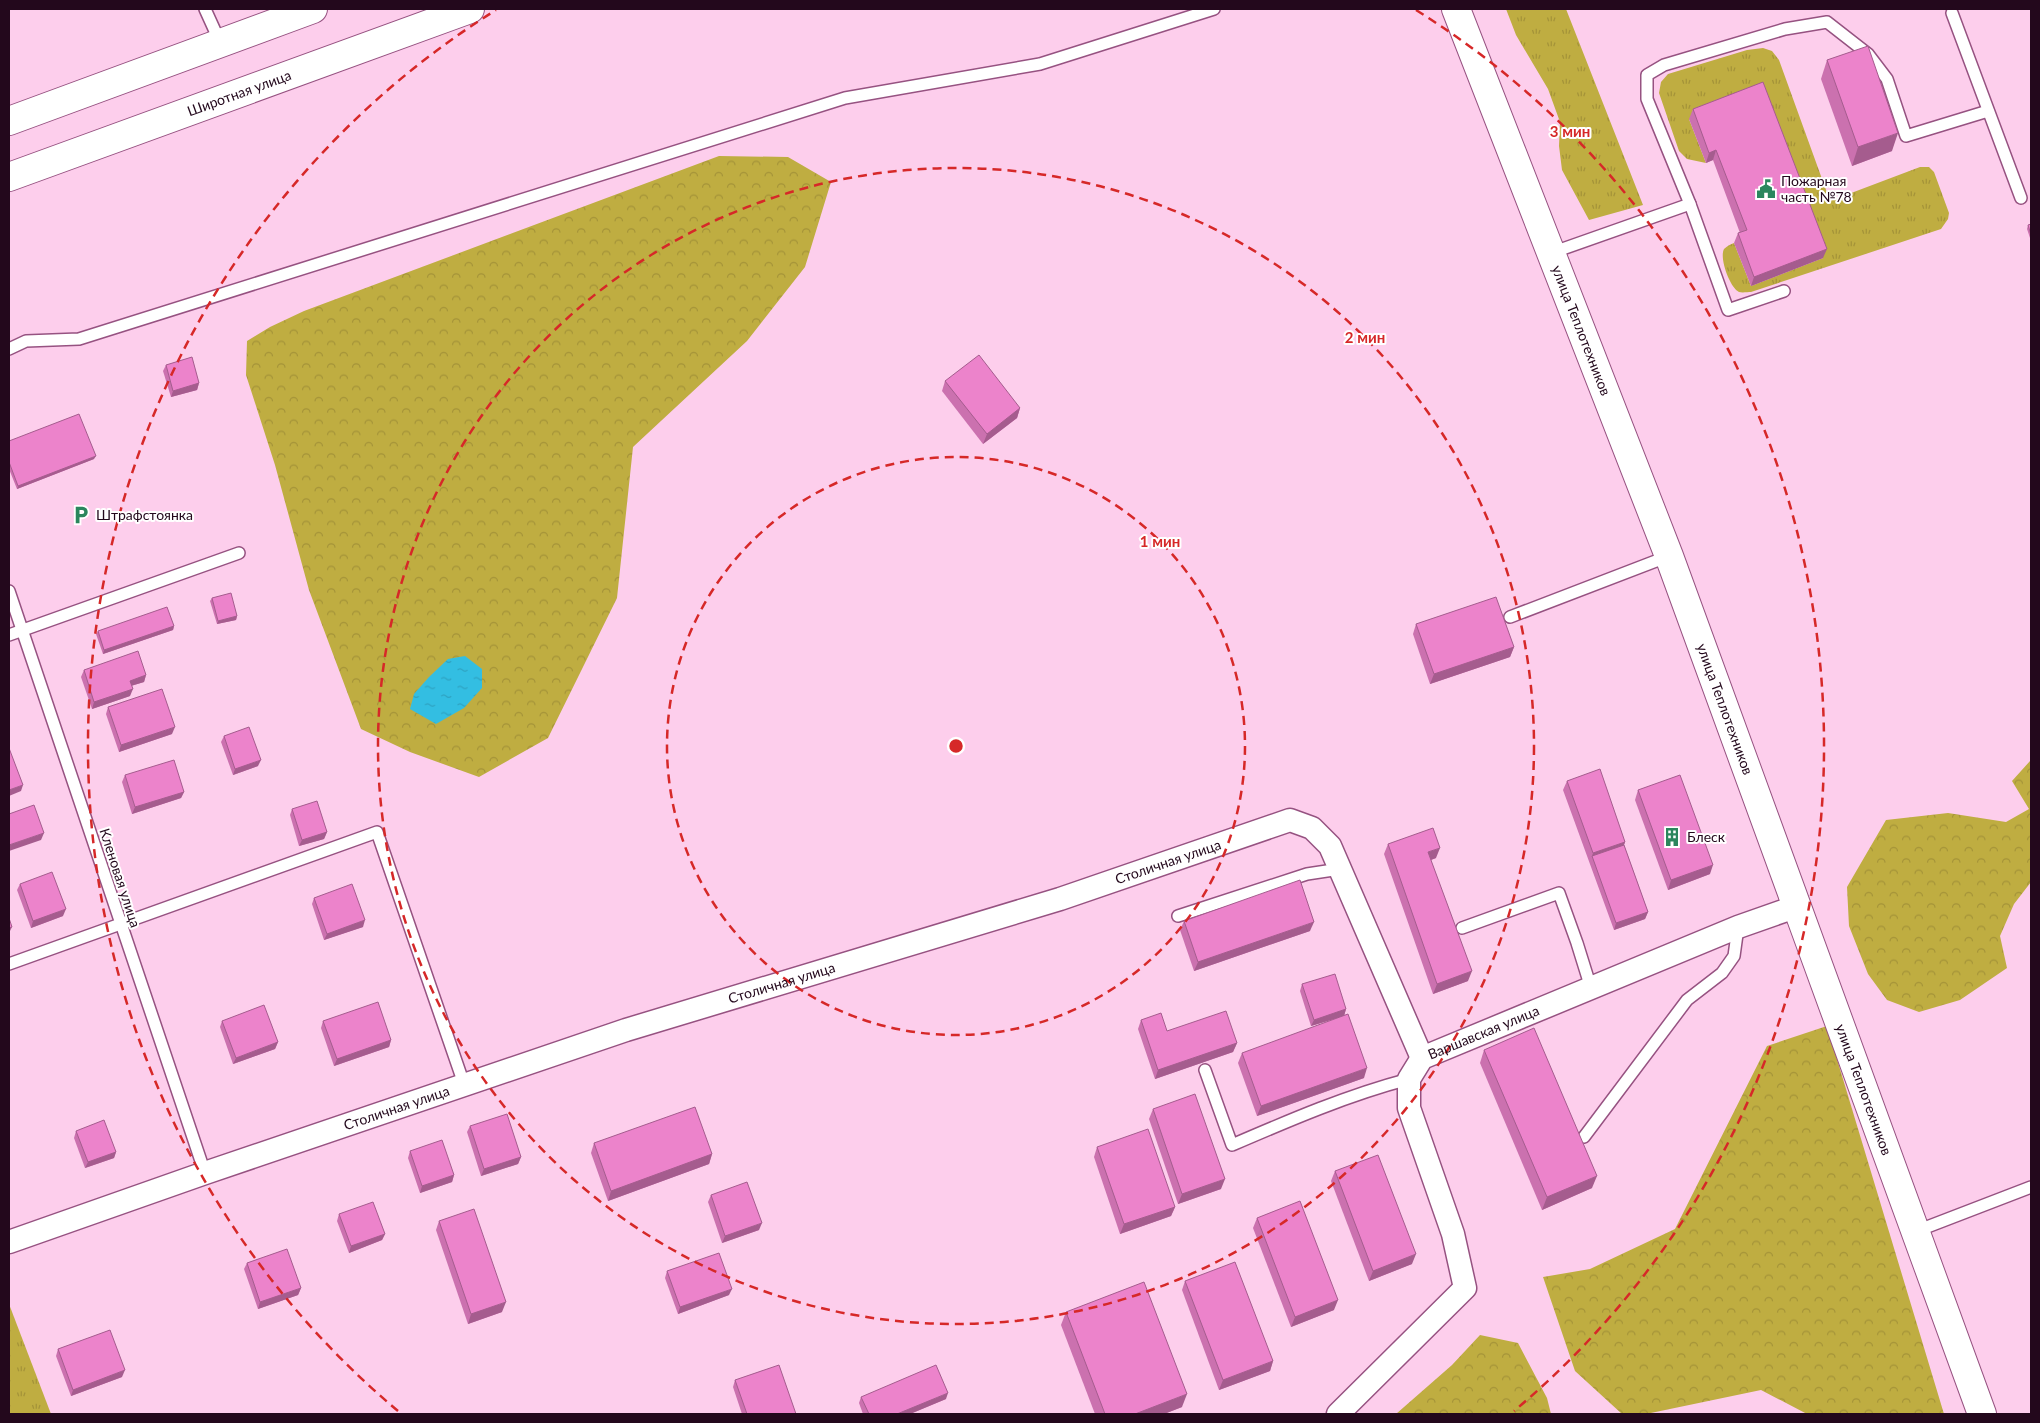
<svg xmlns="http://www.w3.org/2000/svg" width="2040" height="1423" viewBox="0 0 2040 1423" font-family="Lato,sans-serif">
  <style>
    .grass { fill: url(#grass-tufts) }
    .forest { fill: url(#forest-crowns) }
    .water { fill: url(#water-ripples) }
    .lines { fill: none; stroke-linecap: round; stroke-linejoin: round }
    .lane-casing { stroke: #965281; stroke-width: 14 }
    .street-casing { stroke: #965281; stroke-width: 25 }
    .secondary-casing { stroke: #965281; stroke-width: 30 }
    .lane { stroke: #fff; stroke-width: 11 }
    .street { stroke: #fff; stroke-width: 22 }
    .secondary { stroke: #fff; stroke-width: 28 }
    .wall { fill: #cb71af }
    .shaded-wall { fill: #a55c8e }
    .building { fill: #ec83cb; stroke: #a55c8e }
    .ring { fill: none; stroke: #d62828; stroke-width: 2.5; stroke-dasharray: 9 6 }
    .labels { text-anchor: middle; stroke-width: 4; stroke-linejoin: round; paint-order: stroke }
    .street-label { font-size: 14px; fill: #23081c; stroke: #fff }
    .poi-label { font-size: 14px; fill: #23081c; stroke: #fff; text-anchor: start }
    .centre { fill: #d62828; stroke: #fff; stroke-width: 2.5 }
    .ring-label { font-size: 15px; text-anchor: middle; font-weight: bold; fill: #d62828; stroke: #fff; stroke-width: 4; stroke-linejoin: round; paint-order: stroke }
  </style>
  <defs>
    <pattern id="grass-tufts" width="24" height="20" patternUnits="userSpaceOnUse" patternTransform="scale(1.25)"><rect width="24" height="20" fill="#bfad41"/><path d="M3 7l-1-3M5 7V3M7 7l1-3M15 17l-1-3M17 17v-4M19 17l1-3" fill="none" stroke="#a49338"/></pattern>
    <pattern id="forest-crowns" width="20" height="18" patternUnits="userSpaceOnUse" patternTransform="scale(1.25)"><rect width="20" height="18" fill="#bfad41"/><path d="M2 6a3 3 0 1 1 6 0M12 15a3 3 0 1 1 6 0" fill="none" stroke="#a49338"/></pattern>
    <pattern id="water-ripples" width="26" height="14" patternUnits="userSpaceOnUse" patternTransform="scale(1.25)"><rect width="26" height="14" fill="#33bee2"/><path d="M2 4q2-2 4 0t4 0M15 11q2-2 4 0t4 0" fill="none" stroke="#2da2c1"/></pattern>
  </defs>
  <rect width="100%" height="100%" fill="#fdceec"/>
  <g class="grass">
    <path d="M 1506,9 L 1566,9 L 1643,205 L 1589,220 L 1562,170 L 1559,146 L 1560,122 L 1548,89 L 1516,35 Z"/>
    <path d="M 1763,48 L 1772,51 L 1779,60 L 1830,201 L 1920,167 L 1929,167 L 1934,172 L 1949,213 L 1948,219 L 1941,229 L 1751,292 C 1748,292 1742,293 1739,292 C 1730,288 1719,258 1724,249 C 1727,246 1731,244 1734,243 L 1751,286 L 1823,258 L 1689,119 L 1706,163 L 1687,159 L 1679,151 L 1659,93 L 1661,82 L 1668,74 L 1747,50 Z"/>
    <path d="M 9,1304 L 51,1414 L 9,1414 Z"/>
  </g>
  <g class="forest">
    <path d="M 719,156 L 788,157 L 831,182 L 805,267 L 747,341 L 633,447 L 617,598 L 548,738 L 479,777 L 410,752 L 361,729 L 309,590 L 275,465 L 246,375 L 247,341 L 270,327 L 304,311 Z"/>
    <path d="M 2030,761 L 2031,882 L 2014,904 L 2000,936 L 2007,968 L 1960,1000 L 1919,1012 L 1887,1000 L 1868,974 L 1849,926 L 1847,887 L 1886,820 L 1948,813 L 2006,822 L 2029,809 L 2012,781 Z"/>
    <path d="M 1827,1026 L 1944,1414 L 1807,1414 L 1761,1390 L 1646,1414 L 1622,1414 L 1575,1371 L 1543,1277 L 1590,1269 L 1675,1229 L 1767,1046 Z"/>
    <path d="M 1480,1335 L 1518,1343 L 1547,1398 L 1551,1414 L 1396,1414 L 1452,1365 Z"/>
  </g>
  <path class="water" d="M 465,656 L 482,669 L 482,688 L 464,708 L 436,724 L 410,709 L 414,694 L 429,677 L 448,659 Z"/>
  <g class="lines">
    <g class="lane-casing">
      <g id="lane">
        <path d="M 205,9 L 220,42"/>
        <path d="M 1952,13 L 2021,198"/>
        <path d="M 1551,253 L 1690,204"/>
        <path d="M 1784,291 L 1728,310 L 1690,204 L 1647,99 L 1647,75 L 1664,65 L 1785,29 L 1827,22 L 1868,54 L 1887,79 L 1906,136 L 1988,111"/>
        <path d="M 9,349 L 26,341 L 79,339 L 845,98 L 1040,64 L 1214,9"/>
        <path d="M 9,591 L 205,1173"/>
        <path d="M 1510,617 L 1669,556"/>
        <path d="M 9,635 L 239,553"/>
        <path d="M 1178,916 L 1307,874 L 1340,869"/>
        <path d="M 1462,928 L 1559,893 L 1577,943 L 1591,988"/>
        <path d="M 9,964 L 377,832 L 464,1084"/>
        <path d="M 1205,1070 L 1232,1145 C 1290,1120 1348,1095 1409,1079"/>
        <path d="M 1584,1137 L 1687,1000 L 1722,973 L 1734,956 L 1738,927"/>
        <path d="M 1914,1232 L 2031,1187"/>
      </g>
    </g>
    <g class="street-casing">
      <g id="street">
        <path id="s1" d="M 9,1242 L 205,1173 L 626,1030 L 1060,899 L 1290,820 L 1312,828 L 1330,846 L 1422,1058"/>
        <path id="s2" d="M 1338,1414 L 1465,1288 L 1453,1234 L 1409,1108 L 1409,1079 L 1422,1058 L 1738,927 L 1795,907"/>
      </g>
    </g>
    <g class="secondary-casing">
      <g id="secondary">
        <path id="s3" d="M 1456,9 L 1669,556 L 1982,1414"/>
        <path d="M 9,121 L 313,9"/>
        <path id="s4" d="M 9,177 L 470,9"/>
      </g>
    </g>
    <use href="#lane" class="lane"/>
    <use href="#street" class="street"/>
    <use href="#secondary" class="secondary"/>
  </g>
  <g class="wall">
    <path d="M 1827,60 L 1892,151 L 1852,166 L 1821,79 Z"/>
    <path d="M 1693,109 L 1823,258 L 1751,286 L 1734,243 L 1738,233 L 1740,233 L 1713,160 L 1706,163 L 1689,119 Z"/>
    <path d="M 2031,224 L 2031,241 L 2027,229 L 2028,225 Z"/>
    <path d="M 166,365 L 199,383 L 197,390 L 171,397 L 163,371 Z"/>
    <path d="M 945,381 L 1020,408 L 1017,418 L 983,444 L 942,391 Z"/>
    <path d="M 9,441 L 94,459 L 17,489 L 9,469 Z"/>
    <path d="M 212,598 L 237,616 L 236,620 L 217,624 L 210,601 Z"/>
    <path d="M 1416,624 L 1514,647 L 1510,657 L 1430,684 L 1413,634 Z"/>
    <path d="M 174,626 L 173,630 L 103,654 L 96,634 L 98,631 Z"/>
    <path d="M 84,670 L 146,675 L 144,682 L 131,686 L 130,696 L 92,709 L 81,677 Z"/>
    <path d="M 108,707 L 172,734 L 119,752 L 106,714 Z"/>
    <path d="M 224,736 L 258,766 L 233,775 L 221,742 Z"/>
    <path d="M 125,775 L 184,792 L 181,798 L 132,814 L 122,782 Z"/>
    <path d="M 1567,781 L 1625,842 L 1624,845 L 1648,912 L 1645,919 L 1614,930 L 1563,790 Z"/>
    <path d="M 1638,790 L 1710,874 L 1668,890 L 1635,800 Z"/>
    <path d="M 292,809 L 327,832 L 324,839 L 299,846 L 290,815 Z"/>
    <path d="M 1388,844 L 1436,858 L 1431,860 L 1468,981 L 1433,994 L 1384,854 Z"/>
    <path d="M 20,884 L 63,916 L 31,928 L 17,890 Z"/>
    <path d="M 314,898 L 363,927 L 324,940 L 312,904 Z"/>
    <path d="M 1184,921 L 1310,931 L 1194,971 L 1180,930 Z"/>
    <path d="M 1302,984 L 1346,1009 L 1344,1016 L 1311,1026 L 1300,991 Z"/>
    <path d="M 1141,1020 L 1167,1031 L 1237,1043 L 1233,1052 L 1155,1079 L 1138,1029 Z"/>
    <path d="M 222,1021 L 278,1042 L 275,1049 L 233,1064 L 220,1027 Z"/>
    <path d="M 323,1021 L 391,1040 L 389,1047 L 334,1066 L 321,1028 Z"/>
    <path d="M 1484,1050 L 1592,1188 L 1542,1210 L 1480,1063 Z"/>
    <path d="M 1242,1053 L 1364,1078 L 1257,1116 L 1238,1063 Z"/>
    <path d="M 1153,1109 L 1221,1189 L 1178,1204 L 1149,1119 Z"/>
    <path d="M 470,1126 L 521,1157 L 518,1164 L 481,1176 L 467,1132 Z"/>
    <path d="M 76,1131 L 116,1152 L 114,1158 L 85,1168 L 74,1138 Z"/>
    <path d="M 594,1143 L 712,1154 L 709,1164 L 608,1201 L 591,1153 Z"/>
    <path d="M 1097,1147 L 1175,1207 L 1171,1216 L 1120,1234 L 1094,1157 Z"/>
    <path d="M 410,1151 L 454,1175 L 452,1182 L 420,1193 L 408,1158 Z"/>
    <path d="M 1335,1171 L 1412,1264 L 1369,1281 L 1331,1181 Z"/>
    <path d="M 711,1195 L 759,1230 L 722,1243 L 708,1202 Z"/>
    <path d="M 339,1214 L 385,1234 L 382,1240 L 349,1253 L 337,1221 Z"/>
    <path d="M 1257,1218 L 1334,1310 L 1291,1327 L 1253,1228 Z"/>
    <path d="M 439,1221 L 502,1312 L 468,1324 L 436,1230 Z"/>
    <path d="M 247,1263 L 301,1288 L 298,1295 L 258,1309 L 244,1269 Z"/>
    <path d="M 667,1271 L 729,1295 L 678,1314 L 665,1278 Z"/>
    <path d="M 1185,1281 L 1273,1361 L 1270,1371 L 1219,1390 L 1182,1290 Z"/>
    <path d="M 1066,1312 L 1182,1407 L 1164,1414 L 1095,1414 L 1061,1325 Z"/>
    <path d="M 58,1349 L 122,1377 L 71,1396 L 56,1356 Z"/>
    <path d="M 735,1380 L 796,1414 L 742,1414 L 733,1387 Z"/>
    <path d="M 861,1397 L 946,1399 L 910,1414 L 863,1414 L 859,1403 Z"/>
  </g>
  <g class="shaded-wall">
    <path d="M 1898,133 L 1892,151 L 1852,166 L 1858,147 Z"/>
    <path d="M 1716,150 L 1713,160 L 1706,163 L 1709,153 Z"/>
    <path d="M 1827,249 L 1823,258 L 1751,286 L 1754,277 Z"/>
    <path d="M 199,383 L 197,390 L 171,397 L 173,391 Z"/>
    <path d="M 1020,408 L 1017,418 L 983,444 L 987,434 Z"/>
    <path d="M 96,456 L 94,459 L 17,489 L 18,486 Z"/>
    <path d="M 237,616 L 236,620 L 217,624 L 218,621 Z"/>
    <path d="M 174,626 L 173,630 L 103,654 L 104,650 Z"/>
    <path d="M 1514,647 L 1510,657 L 1430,684 L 1434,674 Z"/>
    <path d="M 146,675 L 144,682 L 127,687 L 130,681 Z"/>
    <path d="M 133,689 L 130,696 L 92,709 L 94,702 Z"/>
    <path d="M 175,727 L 172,734 L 119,752 L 121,745 Z"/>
    <path d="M 261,760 L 258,766 L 233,775 L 235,769 Z"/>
    <path d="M 23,785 L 21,791 L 9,796 L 9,790 Z"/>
    <path d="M 184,792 L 181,798 L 132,814 L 135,807 Z"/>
    <path d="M 327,832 L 324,839 L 299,846 L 302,840 Z"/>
    <path d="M 44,833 L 41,840 L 9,851 L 9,845 Z"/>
    <path d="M 1625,842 L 1622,851 L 1592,856 L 1593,853 Z"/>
    <path d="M 1440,848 L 1436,858 L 1425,862 L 1428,852 Z"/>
    <path d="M 1713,865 L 1710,874 L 1668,890 L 1671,880 Z"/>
    <path d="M 66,909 L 63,916 L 31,928 L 33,921 Z"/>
    <path d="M 1648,912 L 1645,919 L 1614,930 L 1616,923 Z"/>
    <path d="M 365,920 L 363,927 L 324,940 L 327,934 Z"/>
    <path d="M 1314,922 L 1310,931 L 1194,971 L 1198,962 Z"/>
    <path d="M 12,927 L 9,933 L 9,928 Z"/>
    <path d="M 1472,971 L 1468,981 L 1433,994 L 1437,984 Z"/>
    <path d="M 1346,1009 L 1344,1016 L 1311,1026 L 1314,1020 Z"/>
    <path d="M 391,1040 L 389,1047 L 334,1066 L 337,1059 Z"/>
    <path d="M 278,1042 L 275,1049 L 233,1064 L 236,1058 Z"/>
    <path d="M 1237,1043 L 1233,1052 L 1155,1079 L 1158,1070 Z"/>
    <path d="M 1367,1068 L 1364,1078 L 1257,1116 L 1261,1106 Z"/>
    <path d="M 116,1152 L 114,1158 L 85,1168 L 88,1162 Z"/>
    <path d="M 712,1154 L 709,1164 L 608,1201 L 611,1191 Z"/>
    <path d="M 521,1157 L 518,1164 L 481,1176 L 484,1169 Z"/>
    <path d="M 454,1175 L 452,1182 L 420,1193 L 422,1186 Z"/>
    <path d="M 1597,1176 L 1592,1188 L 1542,1210 L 1547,1197 Z"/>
    <path d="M 1225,1179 L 1221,1189 L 1178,1204 L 1182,1194 Z"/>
    <path d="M 1175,1207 L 1171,1216 L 1120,1234 L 1124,1224 Z"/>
    <path d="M 762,1223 L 759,1230 L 722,1243 L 725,1236 Z"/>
    <path d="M 385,1234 L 382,1240 L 349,1253 L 351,1246 Z"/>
    <path d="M 1416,1254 L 1412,1264 L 1369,1281 L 1373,1271 Z"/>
    <path d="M 301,1288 L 298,1295 L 258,1309 L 260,1302 Z"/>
    <path d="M 732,1289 L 729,1295 L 678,1314 L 680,1307 Z"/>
    <path d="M 1338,1300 L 1334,1310 L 1291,1327 L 1295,1317 Z"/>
    <path d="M 506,1302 L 502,1312 L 468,1324 L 471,1314 Z"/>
    <path d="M 1273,1361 L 1270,1371 L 1219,1390 L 1223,1380 Z"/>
    <path d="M 125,1370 L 122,1377 L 71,1396 L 73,1390 Z"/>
    <path d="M 948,1393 L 946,1399 L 910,1414 L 897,1414 Z"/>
    <path d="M 1187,1394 L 1182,1407 L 1164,1414 L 1135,1414 Z"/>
  </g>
  <g class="building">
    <path d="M 1868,46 L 1898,133 L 1858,147 L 1827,60 Z"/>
    <path d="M 1763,82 L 1827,249 L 1754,277 L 1738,233 L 1747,230 L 1716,150 L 1709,153 L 1693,109 Z"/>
    <path d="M 2031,224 L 2031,235 L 2028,225 Z"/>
    <path d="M 979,355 L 1020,408 L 987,434 L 945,381 Z"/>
    <path d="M 192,357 L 199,383 L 173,391 L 166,365 Z"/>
    <path d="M 79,414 L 96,456 L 18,486 L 9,462 L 9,441 Z"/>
    <path d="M 231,593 L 237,616 L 218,621 L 212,598 Z"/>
    <path d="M 1496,597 L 1514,647 L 1434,674 L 1416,624 Z"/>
    <path d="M 167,607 L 174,626 L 104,650 L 98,631 Z"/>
    <path d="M 138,651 L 146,675 L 130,681 L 133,689 L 94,702 L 84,670 Z"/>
    <path d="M 162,689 L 175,727 L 121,745 L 108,707 Z"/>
    <path d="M 249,727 L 261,760 L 235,769 L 224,736 Z"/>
    <path d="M 9,748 L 23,785 L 9,790 Z"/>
    <path d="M 174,760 L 184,792 L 135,807 L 125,775 Z"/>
    <path d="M 1600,769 L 1625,842 L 1593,853 L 1567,781 Z"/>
    <path d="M 1680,775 L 1713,865 L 1671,880 L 1638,790 Z"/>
    <path d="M 317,801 L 327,832 L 302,840 L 292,809 Z"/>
    <path d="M 34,805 L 44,833 L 9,845 L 9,814 Z"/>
    <path d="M 1433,828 L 1440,848 L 1428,852 L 1472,971 L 1437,984 L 1388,844 Z"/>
    <path d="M 1624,845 L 1648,912 L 1616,923 L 1592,856 Z"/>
    <path d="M 52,872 L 66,909 L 33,921 L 20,884 Z"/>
    <path d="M 1300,880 L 1314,922 L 1198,962 L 1184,921 Z"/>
    <path d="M 352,884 L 365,920 L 327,934 L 314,898 Z"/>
    <path d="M 9,918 L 12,927 L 9,928 Z"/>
    <path d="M 1335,974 L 1346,1009 L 1314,1020 L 1302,984 Z"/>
    <path d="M 378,1002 L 391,1040 L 337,1059 L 323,1021 Z"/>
    <path d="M 264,1005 L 278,1042 L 236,1058 L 222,1021 Z"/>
    <path d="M 1226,1011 L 1237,1043 L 1158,1070 L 1141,1020 L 1161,1013 L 1167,1031 Z"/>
    <path d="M 1348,1014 L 1367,1068 L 1261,1106 L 1242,1053 Z"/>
    <path d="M 1534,1028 L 1597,1176 L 1547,1197 L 1484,1050 Z"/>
    <path d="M 1195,1094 L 1225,1179 L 1182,1194 L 1153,1109 Z"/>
    <path d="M 695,1107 L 712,1154 L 611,1191 L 594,1143 Z"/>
    <path d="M 507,1114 L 521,1157 L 484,1169 L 470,1126 Z"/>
    <path d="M 104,1120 L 116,1152 L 88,1162 L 76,1131 Z"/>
    <path d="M 1148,1129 L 1175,1207 L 1124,1224 L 1097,1147 Z"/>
    <path d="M 442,1140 L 454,1175 L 422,1186 L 410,1151 Z"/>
    <path d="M 1378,1155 L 1416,1254 L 1373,1271 L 1335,1171 Z"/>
    <path d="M 747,1182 L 762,1223 L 725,1236 L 711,1195 Z"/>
    <path d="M 1300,1201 L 1338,1300 L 1295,1317 L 1257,1218 Z"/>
    <path d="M 373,1202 L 385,1234 L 351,1246 L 339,1214 Z"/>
    <path d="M 474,1209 L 506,1302 L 471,1314 L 439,1221 Z"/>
    <path d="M 287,1249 L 301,1288 L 260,1302 L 247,1263 Z"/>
    <path d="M 719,1253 L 732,1289 L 680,1307 L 667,1271 Z"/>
    <path d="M 1235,1262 L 1273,1361 L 1223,1380 L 1185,1281 Z"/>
    <path d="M 1144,1282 L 1187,1394 L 1135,1414 L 1105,1414 L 1066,1312 Z"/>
    <path d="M 110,1330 L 125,1370 L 73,1390 L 58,1349 Z"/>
    <path d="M 779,1365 L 796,1414 L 747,1414 L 735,1380 Z"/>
    <path d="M 936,1365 L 948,1393 L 897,1414 L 869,1414 L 861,1397 Z"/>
  </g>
  <g class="ring">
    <circle cx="956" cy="746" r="289"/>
    <circle cx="956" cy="746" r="578"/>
    <path d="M398 1411A868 868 0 0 1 496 10M1416 10A868 868 0 0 1 1514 1411"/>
  </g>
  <defs>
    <g id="civic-bare" transform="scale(1.5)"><path d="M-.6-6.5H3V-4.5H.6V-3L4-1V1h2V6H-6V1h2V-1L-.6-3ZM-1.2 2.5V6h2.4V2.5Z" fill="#2a865d" stroke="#fff" stroke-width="2.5" paint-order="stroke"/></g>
    <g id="parking-bare" transform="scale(1.5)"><path d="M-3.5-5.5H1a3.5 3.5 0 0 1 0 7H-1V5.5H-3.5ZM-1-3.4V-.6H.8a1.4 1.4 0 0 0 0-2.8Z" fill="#2a865d" stroke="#fff" stroke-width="2.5" paint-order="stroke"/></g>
    <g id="building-bare" transform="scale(1.5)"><path d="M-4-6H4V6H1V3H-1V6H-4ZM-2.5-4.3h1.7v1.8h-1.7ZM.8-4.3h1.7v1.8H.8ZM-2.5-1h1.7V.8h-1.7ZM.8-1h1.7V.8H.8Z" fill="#2a865d" stroke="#fff" stroke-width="2.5" paint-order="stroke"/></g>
  </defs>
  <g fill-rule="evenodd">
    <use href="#civic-bare" x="1766" y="189"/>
    <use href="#parking-bare" x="81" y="515"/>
    <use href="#building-bare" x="1672" y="837"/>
  </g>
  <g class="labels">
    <g class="street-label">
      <text dy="5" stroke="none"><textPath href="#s4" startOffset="245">Широтная улица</textPath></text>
      <text dy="5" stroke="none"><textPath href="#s3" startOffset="345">улица Теплотехников</textPath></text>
      <text dy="5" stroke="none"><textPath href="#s3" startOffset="750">улица Теплотехников</textPath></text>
      <text dy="5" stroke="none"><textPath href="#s1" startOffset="1220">Столичная улица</textPath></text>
      <text transform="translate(120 878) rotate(72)" y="5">Кленовая улица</text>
      <text dy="5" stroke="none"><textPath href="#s1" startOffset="815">Столичная улица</textPath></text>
      <text dy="5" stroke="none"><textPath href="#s2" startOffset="488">Варшавская улица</textPath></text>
      <text dy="5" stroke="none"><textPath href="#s3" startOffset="1155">улица Теплотехников</textPath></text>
      <text dy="5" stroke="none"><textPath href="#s1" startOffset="410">Столичная улица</textPath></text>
    </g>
    <g class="poi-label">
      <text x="1781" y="186">Пожарная<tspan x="1781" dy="16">часть №78</tspan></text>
      <text x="96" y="520">Штрафстоянка</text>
      <text x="1687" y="842">Блеск</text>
    </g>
  </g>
  <circle cx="956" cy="746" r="8" class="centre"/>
  <g class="ring-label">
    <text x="1570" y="137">3 мин</text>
    <text x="1365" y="343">2 мин</text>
    <text x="1160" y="547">1 мин</text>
  </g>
  <rect width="2040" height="1423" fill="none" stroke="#23081c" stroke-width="20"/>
</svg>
